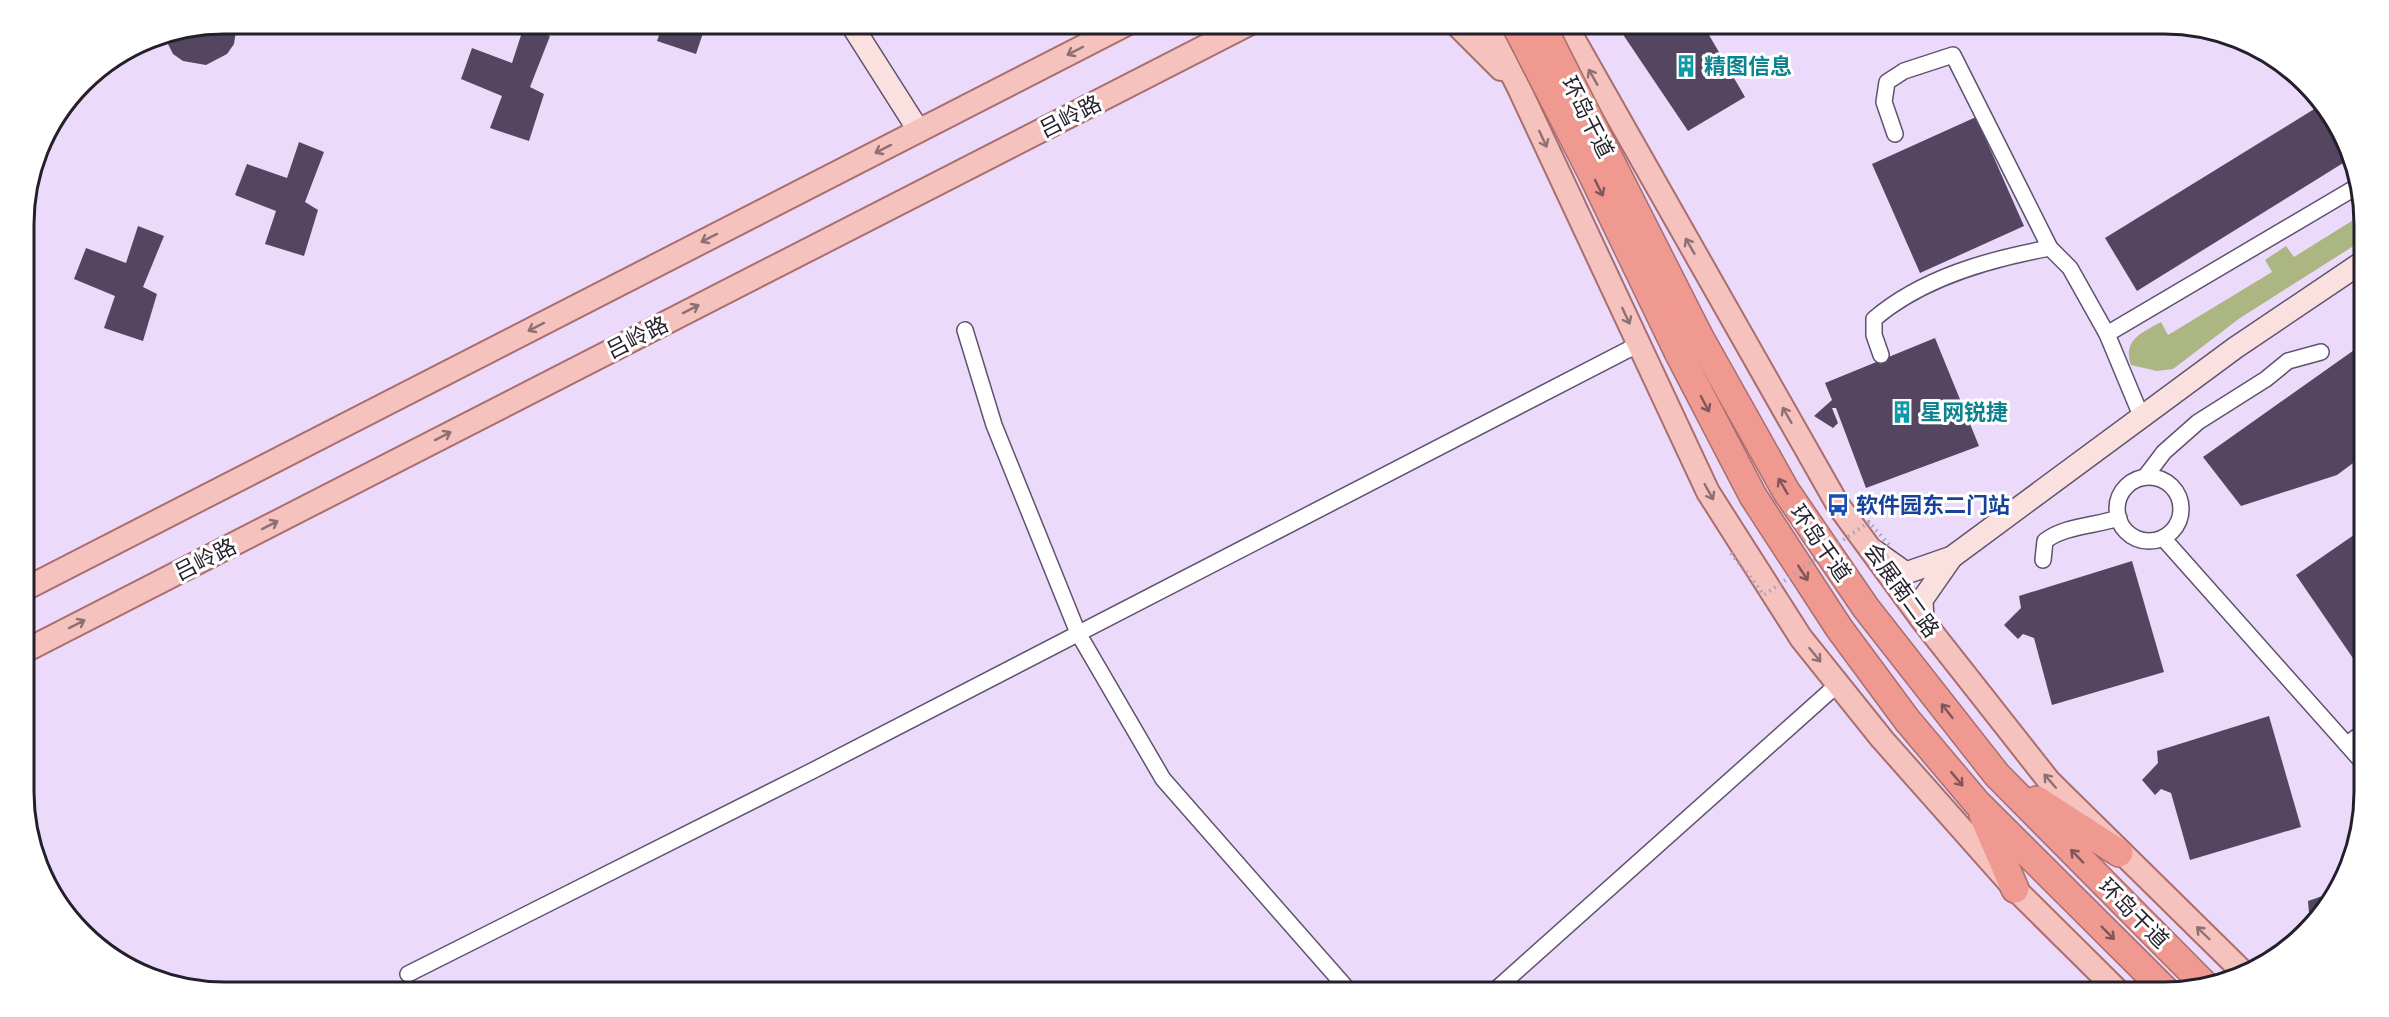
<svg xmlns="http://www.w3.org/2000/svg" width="2389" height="1017" viewBox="0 0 2389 1017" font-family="Cabin,'Noto Sans SC',sans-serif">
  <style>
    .green { fill: #abb683 }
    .building { fill: #544660 }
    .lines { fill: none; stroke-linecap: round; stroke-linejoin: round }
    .street-casing { stroke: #60526d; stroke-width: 18 }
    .secondary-casing { stroke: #60526d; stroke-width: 24 }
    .primary-casing { stroke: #a96e6d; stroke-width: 26 }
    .highway-casing { stroke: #a96e6d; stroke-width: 30 }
    .street { stroke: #fff; stroke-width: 15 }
    .secondary { stroke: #fae0de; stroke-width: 21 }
    .primary { stroke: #f6c2bd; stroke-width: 22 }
    .highway { stroke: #f09991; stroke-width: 27 }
    .highway-bridge-casing { stroke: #a96e6d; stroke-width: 30; stroke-linecap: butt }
    .path-bridge { stroke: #aa9db6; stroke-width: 4; stroke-dasharray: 1.5 4.5; stroke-linecap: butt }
    .highway-bridge { stroke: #f09991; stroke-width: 27 }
    .oneway { stroke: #8e7074 }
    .oneway2 { stroke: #805659 }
    .labels { text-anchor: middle; stroke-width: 6; stroke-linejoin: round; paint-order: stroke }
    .culture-label { font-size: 22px; font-weight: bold; fill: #0d838f; stroke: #fff; text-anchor: start }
    .street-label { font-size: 22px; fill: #251f2b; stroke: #fff }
    .transit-label { font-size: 22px; font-weight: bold; fill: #164399; stroke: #fff; text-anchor: start }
    .rim { fill: none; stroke: #251f2b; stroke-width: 3 }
  </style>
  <rect width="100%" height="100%" fill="#ebdafa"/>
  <path class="green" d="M 2363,214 L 2363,240 L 2240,318 L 2173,369 L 2157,371 L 2131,365 C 2122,340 2143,332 2161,322 L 2168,335 L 2272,272 L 2265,260 L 2286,246 L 2294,257 Z"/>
  <g class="building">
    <path d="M 224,24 L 237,24 L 234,44 L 227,54 L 206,65 L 183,61 L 173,54 L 164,36 Z"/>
    <path d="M 663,24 L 706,24 L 696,54 L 657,41 Z"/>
    <path d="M 1623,24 L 1732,24 L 1709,35 L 1745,97 L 1688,131 L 1624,36 Z"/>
    <path d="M 524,26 L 550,36 L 530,87 L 544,94 L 529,141 L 490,128 L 502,96 L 461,79 L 472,48 L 512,63 Z"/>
    <path d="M 2324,103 L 2348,160 L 2137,291 L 2105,238 Z"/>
    <path d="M 1976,117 L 2024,226 L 1920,273 L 1872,164 Z"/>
    <path d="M 299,142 L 324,152 L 305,202 L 318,210 L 304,256 L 265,244 L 276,211 L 235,195 L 247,164 L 287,178 Z"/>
    <path d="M 138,226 L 164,236 L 143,287 L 157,294 L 143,341 L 104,328 L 115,296 L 74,279 L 86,248 L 126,263 Z"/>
    <path d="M 1935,338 L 1979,446 L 1866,488 L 1836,408 L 1832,408 L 1838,423 L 1833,428 L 1814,416 L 1832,400 L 1825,383 Z"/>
    <path d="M 2364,343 L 2364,455 L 2337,475 L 2241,506 L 2203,457 Z"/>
    <path d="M 2364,528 L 2365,663 L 2359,667 L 2296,575 Z"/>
    <path d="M 2132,561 L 2164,672 L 2052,705 L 2034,638 L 2023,634 L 2018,639 L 2004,625 L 2021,608 L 2019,596 Z"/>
    <path d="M 2269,716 L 2301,827 L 2190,860 L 2171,793 L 2161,789 L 2155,795 L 2142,780 L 2158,763 L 2157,751 Z"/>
    <path d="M 2331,893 L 2299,936 L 2293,930 L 2309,913 L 2308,901 Z"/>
  </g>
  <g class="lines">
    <g class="street-casing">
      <g id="street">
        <path d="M 1895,134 L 1884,102 L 1887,82 L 1904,71 L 1953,55 L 2050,248"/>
        <path d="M 965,330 L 994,425 L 1078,633 L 1163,779 L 1351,993"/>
        <path d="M 1881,355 L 1874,335 L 1874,319 C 1922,278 1989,259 2050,248 L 2070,268 L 2107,334"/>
        <path d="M 2142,418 L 2107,334 L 2358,186"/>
        <path d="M 2145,477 L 2164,452 L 2198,422 L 2266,379 L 2288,361 L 2321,352"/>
        <circle cx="2149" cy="509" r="32"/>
        <path d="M 2163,538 L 2365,765"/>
        <path d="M 2043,560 L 2045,541 C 2064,526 2094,526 2119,518"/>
        <path d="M 2347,744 L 2365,731"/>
        <path d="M 408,974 L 812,771 L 1639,344"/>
        <path d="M 1492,993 L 1838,684"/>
      </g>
    </g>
    <g class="secondary-casing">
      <g id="secondary">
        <path d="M 851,24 L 919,131"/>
        <path d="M 1875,551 L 1906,573 L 1952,557 L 2235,348 L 2364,261"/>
        <path d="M 1923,621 L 1922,600 L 1952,557"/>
      </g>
    </g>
    <g class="primary-casing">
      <g id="primary">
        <path d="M 1456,24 L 1501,69"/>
        <path d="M 1486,24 L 1518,86 L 1708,492 L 1801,638 L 1882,739 L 2015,889 L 2120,993"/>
        <path d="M 1565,24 L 1838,505 L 1923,621 L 2049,781 L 2245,974"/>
        <path d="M 25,589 L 1127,24"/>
        <path d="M 25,651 L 1249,24"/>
      </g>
    </g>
    <g class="highway-casing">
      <g id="highway">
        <path d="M 1699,336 L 1786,491 L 1866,608 L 1931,691 L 1997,775 L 2207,987"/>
        <path d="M 1678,352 L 1753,496 L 1839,628 L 1907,720 L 1977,803 L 2168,993"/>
        <path d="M 2037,800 L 2119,853"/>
        <path d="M 1983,815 L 2015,889"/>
      </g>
    </g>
    <use href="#street" class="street"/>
    <use href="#secondary" class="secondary"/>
    <use href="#primary" class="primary"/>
    <use href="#highway" class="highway"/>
    <g class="highway-bridge-casing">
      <g id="highway-bridge">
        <path d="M 1515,24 L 1591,172 L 1678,352"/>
        <path d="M 1541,24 L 1699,336"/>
      </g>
    </g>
    <path class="path-bridge" d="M 1731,553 L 1764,595 L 1869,522 L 1891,547"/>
    <use href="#highway-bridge" class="highway-bridge"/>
  </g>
  <defs><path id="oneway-shaft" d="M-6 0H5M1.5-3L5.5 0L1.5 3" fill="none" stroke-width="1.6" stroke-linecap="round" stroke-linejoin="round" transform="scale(1.5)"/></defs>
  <g class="oneway">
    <use href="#oneway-shaft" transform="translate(1075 51) rotate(153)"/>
    <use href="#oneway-shaft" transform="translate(1593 77) rotate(-120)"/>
    <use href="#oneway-shaft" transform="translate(1543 139) rotate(65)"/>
    <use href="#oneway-shaft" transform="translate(883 149) rotate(153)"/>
    <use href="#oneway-shaft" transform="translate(709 238) rotate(153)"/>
    <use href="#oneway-shaft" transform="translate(1690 246) rotate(-120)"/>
    <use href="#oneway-shaft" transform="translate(691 309) rotate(-27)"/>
    <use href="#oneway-shaft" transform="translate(1626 316) rotate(65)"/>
    <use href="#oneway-shaft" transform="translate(536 327) rotate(153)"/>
    <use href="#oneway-shaft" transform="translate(1787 415) rotate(-120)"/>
    <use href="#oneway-shaft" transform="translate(443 436) rotate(-27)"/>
    <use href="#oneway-shaft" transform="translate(1709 492) rotate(61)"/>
    <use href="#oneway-shaft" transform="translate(270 525) rotate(-27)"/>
    <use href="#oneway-shaft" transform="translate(77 624) rotate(-27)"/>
    <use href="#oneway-shaft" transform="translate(1815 655) rotate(51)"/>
    <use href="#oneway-shaft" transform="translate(2050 781) rotate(-131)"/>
    <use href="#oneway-shaft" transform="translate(2203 933) rotate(-136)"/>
  </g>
  <g class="oneway2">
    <use href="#oneway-shaft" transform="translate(1599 188) rotate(64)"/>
    <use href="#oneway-shaft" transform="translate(1705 404) rotate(62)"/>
    <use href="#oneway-shaft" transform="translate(1783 486) rotate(-120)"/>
    <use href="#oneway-shaft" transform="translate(1803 573) rotate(57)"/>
    <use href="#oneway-shaft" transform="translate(1947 711) rotate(-128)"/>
    <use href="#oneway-shaft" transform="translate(1957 779) rotate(50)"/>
    <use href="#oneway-shaft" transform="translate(2077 856) rotate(-134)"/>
    <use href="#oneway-shaft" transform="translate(2108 933) rotate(45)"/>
  </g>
  <defs>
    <g id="building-bare" transform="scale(1.8)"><path d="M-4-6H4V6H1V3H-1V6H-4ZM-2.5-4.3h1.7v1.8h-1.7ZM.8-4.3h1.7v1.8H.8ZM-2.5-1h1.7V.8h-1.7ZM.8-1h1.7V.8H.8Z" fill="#0f9aa8" stroke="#fff" stroke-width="2.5" paint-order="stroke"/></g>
    <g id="bus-bare" transform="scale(1.8)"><path d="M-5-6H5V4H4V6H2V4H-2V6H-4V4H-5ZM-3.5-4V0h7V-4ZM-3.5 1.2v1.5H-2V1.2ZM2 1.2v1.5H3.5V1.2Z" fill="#1a4fb4" stroke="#fff" stroke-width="2.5" paint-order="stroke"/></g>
  </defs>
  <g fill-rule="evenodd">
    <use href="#building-bare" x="1686" y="66"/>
    <use href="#building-bare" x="1902" y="412"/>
    <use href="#bus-bare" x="1838" y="505"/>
  </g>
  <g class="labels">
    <g class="culture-label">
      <text x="1704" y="74">精图信息</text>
      <text x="1920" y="420">星网锐捷</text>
    </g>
    <g class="street-label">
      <text transform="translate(1070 116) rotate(-27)" y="8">吕岭路</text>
      <text transform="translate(1588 117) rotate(63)" y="8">环岛干道</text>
      <text transform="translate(637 337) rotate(-27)" y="8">吕岭路</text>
      <text transform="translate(1821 543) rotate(55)" y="8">环岛干道</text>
      <text transform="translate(205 559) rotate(-27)" y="8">吕岭路</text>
      <text transform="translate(1902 590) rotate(54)" y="8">会展南二路</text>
      <text transform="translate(2134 913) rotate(45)" y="8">环岛干道</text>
    </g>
    <g class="transit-label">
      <text x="1856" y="513">软件园东二门站</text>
    </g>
  </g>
  <path d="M0 0H2389V1017H0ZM224 34H2164A190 190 0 0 1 2354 224V792A190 190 0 0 1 2164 982H224A190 190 0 0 1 34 792V224A190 190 0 0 1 224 34Z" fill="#fff" fill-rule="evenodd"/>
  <path class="rim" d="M224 34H2164A190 190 0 0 1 2354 224V792A190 190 0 0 1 2164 982H224A190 190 0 0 1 34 792V224A190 190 0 0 1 224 34Z"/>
</svg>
